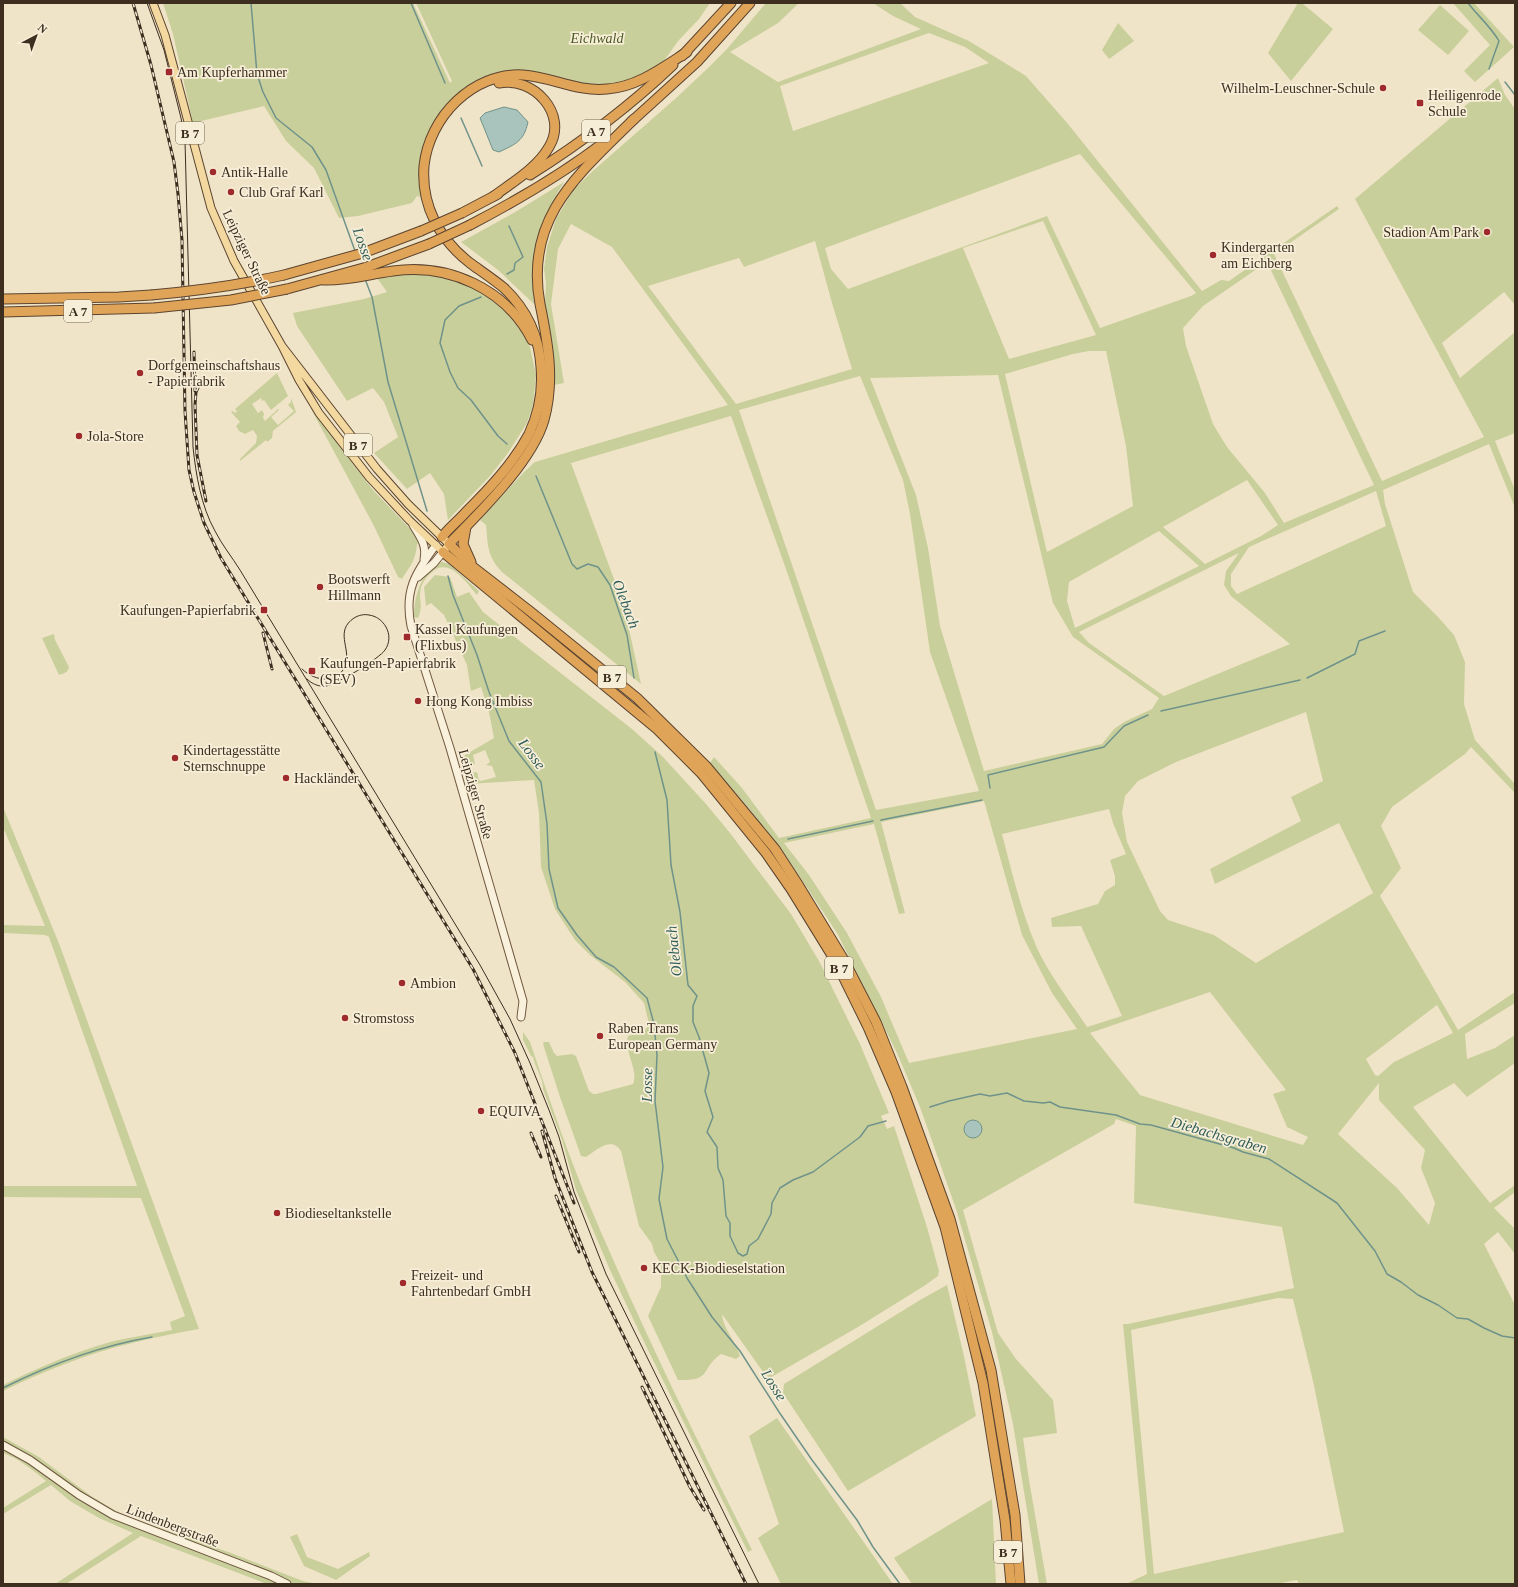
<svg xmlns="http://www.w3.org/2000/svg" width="1518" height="1587" viewBox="0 0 1518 1587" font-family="Georgia,serif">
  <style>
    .green { fill: #c9cf9b; fill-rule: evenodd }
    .water { fill: #a9c4bc; stroke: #6f938a }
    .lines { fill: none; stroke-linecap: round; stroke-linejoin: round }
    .stream { stroke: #6f938a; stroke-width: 1.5 }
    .secondary-casing { stroke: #6f573f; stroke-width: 9 }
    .primary-casing { stroke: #5b4430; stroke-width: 9 }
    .highway-casing { stroke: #5b4430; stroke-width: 11 }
    .secondary { stroke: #faf1dc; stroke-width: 7 }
    .primary { stroke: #f3d9a0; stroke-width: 7 }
    .highway { stroke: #e0a458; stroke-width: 9 }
    .tram { stroke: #3d2e20; stroke-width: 1 }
    .rail-casing { stroke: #3d2e20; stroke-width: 3 }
    .rail { stroke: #f7eed8; stroke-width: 1.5; stroke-dasharray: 4.5; stroke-linecap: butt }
    .highway-bridge-casing { stroke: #5b4430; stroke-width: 11; stroke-linecap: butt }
    .highway-bridge { stroke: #e0a458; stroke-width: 9 }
    .poi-dot { fill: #9e2a2b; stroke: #f7eed8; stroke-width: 1.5 }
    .labels { text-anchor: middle; stroke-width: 3.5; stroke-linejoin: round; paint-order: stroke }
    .shield { fill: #f7eed8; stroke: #756857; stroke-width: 1 }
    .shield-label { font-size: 13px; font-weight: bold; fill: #3d2e20 }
    .park-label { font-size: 14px; font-style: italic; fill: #4d5a26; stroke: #f7eed8 }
    .poi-label { font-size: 14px; fill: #3d2e20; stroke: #f7eed8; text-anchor: start }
    .street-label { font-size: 14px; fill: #3d2e20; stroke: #f7eed8 }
    .water-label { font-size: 15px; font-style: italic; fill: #2f5d5a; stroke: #f7eed8 }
  </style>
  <rect width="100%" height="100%" fill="#f0e4c8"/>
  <g class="green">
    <path d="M 163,3 L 413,3 L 450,83 L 452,81 L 416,3 L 710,3 L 699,19 L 679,40 L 663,62 L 652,70 L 621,84 L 596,87 L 540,74 L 479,82 L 430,138 L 424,198 L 417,196 L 412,203 L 358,216 L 339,218 L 314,168 L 286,141 L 264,106 L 193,123 L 173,34 Z"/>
    <path d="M 766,3 L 799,3 L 778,23 L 730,52 L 778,82 L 921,29 L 893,16 L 873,3 L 900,3 L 915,17 L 969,41 L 1026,76 L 1068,124 L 1202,291 L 1221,280 L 1229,281 L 1337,206 L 1339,209 L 1274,254 L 1382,481 L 1484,437 L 1355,199 L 1498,78 L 1505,95 L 1515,109 L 1515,305 L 1504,292 L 1442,343 L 1460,378 L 1515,332 L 1515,433 L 1495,441 L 1515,490 L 1515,508 L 1489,444 L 1383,490 L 1385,504 L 1413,592 L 1438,617 L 1454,635 L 1465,662 L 1464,704 L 1475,740 L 1515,784 L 1515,793 L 1471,747 L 1465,754 L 1392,807 L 1381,826 L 1401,868 L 1380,896 L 1458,1030 L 1515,992 L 1515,1003 L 1465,1034 L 1467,1059 L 1495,1048 L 1515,1035 L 1515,1063 L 1467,1097 L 1454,1083 L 1413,1107 L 1490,1203 L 1515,1185 L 1515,1192 L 1494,1208 L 1515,1229 L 1515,1254 L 1498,1232 L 1484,1244 L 1515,1305 L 1515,1584 L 1299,1584 L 1297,1580 L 1276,1584 L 1126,1584 L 1147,1574 L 1123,1324 L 1128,1324 L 1294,1288 L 1282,1227 L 1134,1203 L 1136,1126 L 1116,1119 L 1114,1124 L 963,1210 L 998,1333 L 1016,1359 L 1053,1400 L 1057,1433 L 1023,1438 L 1029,1480 L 1047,1584 L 1039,1584 L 1013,1424 L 992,1332 L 956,1209 L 920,1107 L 897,1053 L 837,933 L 786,856 L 751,811 L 710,763 L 714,757 L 742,788 L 779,838 L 871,818 L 786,569 L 731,416 L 571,463 L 624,606 L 641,684 L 502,572 C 487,556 488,546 486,525 L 480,520 L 524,472 L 535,462 L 728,405 L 612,247 L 571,224 L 558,249 L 551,304 L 564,383 L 554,385 L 553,350 L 545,303 L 546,283 L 544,269 L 547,247 L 556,219 L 574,189 L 595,169 L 675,99 L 708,68 L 727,49 ZM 929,33 L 965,47 L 989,63 L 793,131 L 780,86 ZM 1080,154 L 1196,293 L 1191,296 L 1100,328 L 1047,216 L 848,289 L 831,269 L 825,248 ZM 1043,221 L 1096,335 L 1009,359 L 963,248 ZM 815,241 L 832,303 L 852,369 L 736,404 L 648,286 L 739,258 L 744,267 ZM 1267,262 L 1374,485 L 1284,523 L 1265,493 L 1227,447 L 1213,424 L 1186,346 L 1183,328 L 1203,306 ZM 1089,351 L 1106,351 L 1126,446 L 1133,506 L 1047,552 L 1005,374 L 1073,354 ZM 998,375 L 1053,603 L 1073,637 L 1159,698 L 1152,709 L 1124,722 L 1114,729 L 1102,744 L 984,771 L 940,626 L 928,548 L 916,495 L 870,378 ZM 860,376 L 903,480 L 910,514 L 930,652 L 979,791 L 876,810 L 739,410 ZM 1247,480 L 1278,525 L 1261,536 L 1205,564 L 1163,527 ZM 1376,491 L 1386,526 L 1237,594 L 1231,586 L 1231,574 L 1249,547 ZM 1159,531 L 1199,566 L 1075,628 L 1067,601 L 1069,582 ZM 1239,553 L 1226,571 L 1224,585 L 1231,596 L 1290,644 L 1164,696 L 1089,643 L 1079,632 ZM 1306,712 L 1323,781 L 1291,797 L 1301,821 L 1210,869 L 1215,884 L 1339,823 L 1373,893 L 1256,963 L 1214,935 L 1168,920 L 1160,911 L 1127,842 L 1122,813 L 1125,796 L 1138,781 L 1176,762 ZM 984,801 L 1022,935 L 1052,993 L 1077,1029 L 909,1063 L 881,997 L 847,933 L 809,875 L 784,843 L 874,824 L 899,914 L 905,913 L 881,822 ZM 1109,809 L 1113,823 L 1126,854 L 1110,860 L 1115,876 L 1115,885 L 1105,891 L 1098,904 L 1051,918 L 1052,927 L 1081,926 L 1122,1016 L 1087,1027 C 1070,1001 1050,976 1037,948 C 1021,912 1012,872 1002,834 ZM 1210,992 L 1286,1090 L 1273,1094 L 1287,1127 L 1308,1137 L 1303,1145 L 1140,1095 L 1090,1033 ZM 1437,1005 L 1453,1033 L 1394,1062 L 1378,1076 L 1375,1075 L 1366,1059 ZM 1379,1083 L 1379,1100 L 1425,1150 L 1421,1168 L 1435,1203 L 1429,1225 L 1397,1188 L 1338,1134 ZM 1278,1298 L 1293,1299 L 1313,1381 L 1344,1532 L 1154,1574 L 1131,1330 Z"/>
    <path d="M 1298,3 L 1302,3 L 1333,29 L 1291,81 L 1268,53 Z"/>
    <path d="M 1453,3 L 1474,3 L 1514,47 L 1475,82 L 1464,71 L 1490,45 Z"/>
    <path d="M 1440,5 L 1469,31 L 1448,55 L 1418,30 Z"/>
    <path d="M 1118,23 L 1134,41 L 1109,59 L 1102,50 Z"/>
    <path d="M 564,182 C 537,225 532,254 534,304 L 498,270 L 461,242 L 517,211 Z"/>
    <path d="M 430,273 L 466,284 L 501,306 L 520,330 L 530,347 L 536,375 L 533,405 L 527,423 L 508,453 L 490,476 L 448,520 L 444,494 L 430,473 L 407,489 L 374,453 L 398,437 L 384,402 L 373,388 L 347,401 L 297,326 L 293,313 L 364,299 L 387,292 L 377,278 L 401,274 Z"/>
    <path d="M 277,373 L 288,396 L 271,410 L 264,400 L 262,401 L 261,398 L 252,404 L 258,413 L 262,410 L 264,414 L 263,418 L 265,421 L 278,409 L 279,410 L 271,417 L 278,425 L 294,411 L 288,405 L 291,402 L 291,398 L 296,412 L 273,431 L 272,438 L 267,442 L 266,440 L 240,461 L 240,459 L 256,443 L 257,436 L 253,430 L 245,434 L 239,431 L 236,426 L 240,422 L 231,412 L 233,411 L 235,413 L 237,411 L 235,409 Z"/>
    <path d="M 310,407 L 373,490 L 419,538 L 421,543 L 417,544 C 416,560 410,566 402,579 L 398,577 L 374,526 Z"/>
    <path d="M 442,562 L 449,564 L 479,591 L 477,595 C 467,583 448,555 431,573 C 427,576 422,583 421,588 C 418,600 424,605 418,618 L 414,617 C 414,597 421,570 442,562 Z"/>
    <path d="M 435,575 L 450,577 L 457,597 L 469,592 L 483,612 L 632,729 L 663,757 L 706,804 L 730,833 L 791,914 L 819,961 L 860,1044 L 889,1113 L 881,1116 L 887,1129 L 894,1126 L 927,1227 L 939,1271 L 938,1276 L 924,1286 L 858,1327 L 768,1379 L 722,1314 C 723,1329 736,1341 740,1356 L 736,1359 L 721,1354 C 699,1370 713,1381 678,1380 L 648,1316 L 661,1287 L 661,1264 L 654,1252 L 652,1244 L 639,1226 L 621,1151 C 611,1136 597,1150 586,1157 L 581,1156 L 560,1097 L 543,1044 L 544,1042 L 549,1042 L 554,1053 L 557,1056 L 572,1054 L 576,1056 L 589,1091 L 593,1094 L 596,1094 L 633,1084 C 639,1070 624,1053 628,1036 L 644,1032 L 649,1024 L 644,1003 L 625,982 L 590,955 L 575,940 L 555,909 L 541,867 L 539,813 L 534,780 L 467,784 L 465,774 L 477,772 L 479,780 L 481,781 L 496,777 L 492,766 L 486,765 L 490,762 L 485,750 L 473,755 L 475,764 L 463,770 L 460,758 L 494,738 L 489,712 L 481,687 L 471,691 L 467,665 L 444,615 L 431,603 L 426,606 L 424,587 Z"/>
    <path d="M 54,634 L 55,640 L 69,667 C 68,673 64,673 59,675 L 42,638 Z"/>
    <path d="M 3,807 L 60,946 L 199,1329 C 154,1337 108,1347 65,1364 C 44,1372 23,1381 3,1391 L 3,1385 C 33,1370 65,1356 97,1346 C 121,1338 147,1335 172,1330 L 170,1322 L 185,1316 L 141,1198 L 3,1197 L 3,1186 L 137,1186 L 49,937 L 45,935 L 3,933 L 3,925 L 45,926 L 3,827 Z"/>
    <path d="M 523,1032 L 530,1042 C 547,1092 564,1143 584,1192 C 635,1314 693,1432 752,1550 L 748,1552 L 646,1346 L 610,1270 L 576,1190 L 562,1140 L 543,1089 C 543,1077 535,1068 533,1057 L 531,1056 L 523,1040 Z"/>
    <path d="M 947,1285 L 964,1356 L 976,1416 L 848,1491 L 783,1393 L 784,1384 L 920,1300 Z"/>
    <path d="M 777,1418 L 893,1584 L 781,1584 L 758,1538 L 779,1524 L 749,1436 Z"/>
    <path d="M 3,1437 L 39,1457 L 91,1496 L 121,1514 L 231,1553 L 303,1581 L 318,1584 L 267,1584 L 141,1536 L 66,1584 L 55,1584 L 133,1533 L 99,1518 L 70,1501 L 51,1485 L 3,1514 L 3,1508 L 46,1481 C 33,1470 19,1459 3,1453 Z"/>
    <path d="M 992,1499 L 996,1584 L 912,1584 L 894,1558 Z"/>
    <path d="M 297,1534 L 307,1557 L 338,1569 L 369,1552 L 370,1556 L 336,1580 L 304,1566 L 290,1537 Z"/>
  </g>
  <g class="water">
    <path d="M 504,107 L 517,110 L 528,122 C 524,141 516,144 499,152 L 493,150 L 480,118 L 485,113 Z"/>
    <circle cx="973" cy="1129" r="9"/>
  </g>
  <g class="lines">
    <g class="stream">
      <path d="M 251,3 L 257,74 L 263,92 L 276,118 L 312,147 L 326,170 L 355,251"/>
      <path d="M 411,3 L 445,83"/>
      <path d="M 1468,3 C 1478,16 1491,27 1499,41 L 1489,69"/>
      <path d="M 1505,82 L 1515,95"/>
      <path d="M 461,118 L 482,166"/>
      <path d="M 507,274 L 514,270 L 515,263 L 523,257 L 509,226"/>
      <path d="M 365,279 L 372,297 L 388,382 L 427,511"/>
      <path d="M 481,297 L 459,306 L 445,320 L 440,343 L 450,372 L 458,388 L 471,400 L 498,436 L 507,444"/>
      <path d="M 536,476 L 572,564 L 577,569 L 588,564 L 598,567 L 610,585 L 627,635 L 634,678"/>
      <path d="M 448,576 L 453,595 L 477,655 L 489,692 L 509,741 L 541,782 L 547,824 L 549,869 L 558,908 L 577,935 L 596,957 L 614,967 L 647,998 L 654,1024 L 657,1055 L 655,1101 L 663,1167 L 659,1199 L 667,1239 L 687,1278 L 712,1317 L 740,1351 L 779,1412 L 812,1460 L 857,1520 L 873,1547 L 900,1584"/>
      <path d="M 1307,678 L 1355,654 L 1359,641 L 1385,631"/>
      <path d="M 1161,711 L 1300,680"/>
      <path d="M 655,752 L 667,800 L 671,865 L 680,912 L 688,985 L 697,996 L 693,1006 L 693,1022 L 699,1037 L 709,1073 L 705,1091 L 713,1117 L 707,1132 L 717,1147 L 718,1168 L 723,1180 L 726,1216 L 730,1223 L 730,1236 L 738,1253 L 743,1256 L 747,1254 L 749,1246 L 758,1239 L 771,1214 L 772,1203 L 780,1188 L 793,1180 L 813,1172 L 860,1137 L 868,1126 L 886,1121"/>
      <path d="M 990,788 L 988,775 L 1104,747 L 1124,726 L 1148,715"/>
      <path d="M 881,820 L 982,800"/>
      <path d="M 788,839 L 873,821"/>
      <path d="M 930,1107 L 949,1101 L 980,1094 L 990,1096 L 1007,1093 L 1024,1101 L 1043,1103 L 1050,1102 L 1060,1107 L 1116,1115 L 1140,1124 L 1151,1125 L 1234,1148 L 1243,1152 L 1269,1159 L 1337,1203 L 1375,1251 L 1387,1274 L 1401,1282 L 1418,1295 L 1438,1305 L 1457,1318 L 1468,1319 L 1484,1328 L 1502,1336 L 1515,1338"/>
      <path d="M 3,1388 C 51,1364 99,1346 152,1337"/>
    </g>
    <g class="secondary-casing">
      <g id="secondary">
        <path d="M 413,525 C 420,537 427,545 424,559"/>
        <path d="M 436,545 C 415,573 404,591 411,626 L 450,748 L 523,1001 L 521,1017"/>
        <path d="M 418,577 L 434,563 L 443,552"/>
        <path d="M 3,1445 L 30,1460 L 79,1495 L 113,1515 L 271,1576 L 287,1584"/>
      </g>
    </g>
    <g class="primary-casing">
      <path id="primary" d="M 153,3 L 165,35 L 211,208 L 234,261 L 282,346 L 299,380 L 319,413 L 369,477 L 409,520 L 443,552 L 449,544 L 408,504 L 377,469 L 282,346"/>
    </g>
    <g class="highway-casing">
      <g id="highway">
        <path d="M 682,56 L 731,3"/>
        <path d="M 634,119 C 579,174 524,217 540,304 C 548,343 555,381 544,420 C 532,462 479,513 449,544 L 473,567 L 531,612 L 637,698 L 707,767 L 775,849 L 799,886 L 844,960 L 876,1022 L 902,1087 L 950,1219 L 991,1370 L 1015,1515 L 1020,1584"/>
        <path d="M 631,122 L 697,62 L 750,3"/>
        <path d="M 530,175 C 581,143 629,107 673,65"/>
        <path d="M 494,196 C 513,182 537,168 549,147 C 569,114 533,76 499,83"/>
        <path d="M 462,213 L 498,194"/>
        <path d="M 470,225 C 516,201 561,175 603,143"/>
        <path d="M 284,275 L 363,253 L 421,231"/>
        <path d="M 323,280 C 348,281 369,274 393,271 C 449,263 506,289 532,340"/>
        <path d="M 287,289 L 367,267 L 429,244"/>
        <path d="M 3,299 L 119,297 L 151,295"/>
        <path d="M 3,312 L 154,308"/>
        <path d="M 466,527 L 463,544 L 471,562"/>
        <path d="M 442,537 C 449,528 458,521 466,512 C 489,489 513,464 529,434 C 539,413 543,390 541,367 C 539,336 526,309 504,288 C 493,279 481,271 470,263 C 439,239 421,205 424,166 C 429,117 473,72 523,75 C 552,77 577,92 607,89 C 637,87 662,68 687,52"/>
        <path d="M 443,552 L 657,729 L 701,773 L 766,853 L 791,889 L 836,962 L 868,1027 L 896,1092 L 945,1227 L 983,1383 L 1005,1520 L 1011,1584"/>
      </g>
    </g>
    <use href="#secondary" class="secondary"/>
    <use href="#primary" class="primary"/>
    <use href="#highway" class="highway"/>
    <g class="tram">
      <path d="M 147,3 L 164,50 L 181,118 L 185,141 L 193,447 C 196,475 201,506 215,531 C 222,545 232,557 240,570 L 480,965 L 510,1019 L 530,1063 L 549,1110 L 559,1137 L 574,1192 L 606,1274 L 759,1584"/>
      <path d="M 302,669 C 315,682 340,685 346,663 C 350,647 335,631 354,618 C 359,615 364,614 369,615 C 376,616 382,620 386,627 C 390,634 390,643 385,650 C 380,658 336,685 326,686 C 319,687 312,684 307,679"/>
    </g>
    <g class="rail-casing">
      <g id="rail">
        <path d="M 133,3 L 151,65 L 174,162 L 178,194 L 182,240 L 185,411 L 189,470 L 194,492 L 204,523 L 221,558 L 473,969 L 515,1053 L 574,1203"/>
        <path d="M 194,352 L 195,391"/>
        <path d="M 202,379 L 196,392 L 195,405 L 197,455 L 206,501"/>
        <path d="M 263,633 L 272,669"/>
        <path d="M 542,1131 L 555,1178 L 592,1272 L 746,1584"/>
        <path d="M 531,1133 L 541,1157"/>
        <path d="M 556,1196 L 579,1252"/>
        <path d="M 642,1387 L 690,1487 L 704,1510"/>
      </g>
    </g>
    <use href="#rail" class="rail"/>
    <g class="highway-bridge-casing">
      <g id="highway-bridge">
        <path d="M 421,231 L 462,213"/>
        <path d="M 429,244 L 470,225"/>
        <path d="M 151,295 C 196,291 240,285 284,275"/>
        <path d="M 154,308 L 231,300 L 287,289"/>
      </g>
    </g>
    <use href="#highway-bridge" class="highway-bridge"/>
  </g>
  <g class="poi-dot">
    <rect x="165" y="68" width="8" height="8" rx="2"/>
    <circle cx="1383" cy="88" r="4"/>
    <rect x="1416" y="99" width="8" height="8" rx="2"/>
    <circle cx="213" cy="172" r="4"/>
    <circle cx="231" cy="192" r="4"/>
    <circle cx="1487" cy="232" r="4"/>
    <circle cx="1213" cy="255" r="4"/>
    <circle cx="140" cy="373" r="4"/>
    <circle cx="79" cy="436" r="4"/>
    <circle cx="320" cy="587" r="4"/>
    <rect x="260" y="606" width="8" height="8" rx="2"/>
    <rect x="403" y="633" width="8" height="8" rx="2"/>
    <rect x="308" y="667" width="8" height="8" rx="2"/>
    <circle cx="418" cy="701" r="4"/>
    <circle cx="175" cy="758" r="4"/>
    <circle cx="286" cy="778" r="4"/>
    <circle cx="402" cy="983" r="4"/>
    <circle cx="345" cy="1018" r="4"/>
    <circle cx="600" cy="1036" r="4"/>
    <circle cx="481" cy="1111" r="4"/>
    <circle cx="277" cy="1213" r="4"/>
    <circle cx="644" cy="1268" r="4"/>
    <circle cx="403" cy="1283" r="4"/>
  </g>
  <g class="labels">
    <g class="shield">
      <rect x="582" y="120" width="28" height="22" rx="3"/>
      <rect x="176" y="122" width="28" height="22" rx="3"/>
      <rect x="64" y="300" width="28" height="22" rx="3"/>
      <rect x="344" y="434" width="28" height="22" rx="3"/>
      <rect x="598" y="666" width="28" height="22" rx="3"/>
      <rect x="825" y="957" width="28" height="22" rx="3"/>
      <rect x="994" y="1541" width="28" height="22" rx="3"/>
    </g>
    <g class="shield-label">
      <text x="596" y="136">A 7</text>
      <text x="190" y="138">B 7</text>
      <text x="78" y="316">A 7</text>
      <text x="358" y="450">B 7</text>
      <text x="612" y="682">B 7</text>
      <text x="839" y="973">B 7</text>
      <text x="1008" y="1557">B 7</text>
    </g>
    <g class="park-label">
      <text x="597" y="43">Eichwald</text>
    </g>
    <g class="poi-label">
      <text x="177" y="77">Am Kupferhammer</text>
      <text x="1375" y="93" text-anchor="end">Wilhelm-Leuschner-Schule</text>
      <text x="1428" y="100">Heiligenrode<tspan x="1428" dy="16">Schule</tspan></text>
      <text x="221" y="177">Antik-Halle</text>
      <text x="239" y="197">Club Graf Karl</text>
      <text x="1479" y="237" text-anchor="end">Stadion Am Park</text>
      <text x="1221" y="252">Kindergarten<tspan x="1221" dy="16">am Eichberg</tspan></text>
      <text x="148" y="370">Dorfgemeinschaftshaus<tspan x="148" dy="16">- Papierfabrik</tspan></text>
      <text x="87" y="441">Jola-Store</text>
      <text x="328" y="584">Bootswerft<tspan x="328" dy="16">Hillmann</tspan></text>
      <text x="256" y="615" text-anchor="end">Kaufungen-Papierfabrik</text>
      <text x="415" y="634">Kassel Kaufungen<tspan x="415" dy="16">(Flixbus)</tspan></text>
      <text x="320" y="668">Kaufungen-Papierfabrik<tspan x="320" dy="16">(SEV)</tspan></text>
      <text x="426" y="706">Hong Kong Imbiss</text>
      <text x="183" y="755">Kindertagesstätte<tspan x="183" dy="16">Sternschnuppe</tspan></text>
      <text x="294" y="783">Hackländer</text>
      <text x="410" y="988">Ambion</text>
      <text x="353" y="1023">Stromstoss</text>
      <text x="608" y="1033">Raben Trans<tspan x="608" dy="16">European Germany</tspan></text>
      <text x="489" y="1116">EQUIVA</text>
      <text x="285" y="1218">Biodieseltankstelle</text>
      <text x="652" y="1273">KECK-Biodieselstation</text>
      <text x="411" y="1280">Freizeit- und<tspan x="411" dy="16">Fahrtenbedarf GmbH</tspan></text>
    </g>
    <g class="street-label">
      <text transform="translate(247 252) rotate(64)" y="5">Leipziger Straße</text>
      <text transform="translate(476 794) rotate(74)" y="5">Leipziger Straße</text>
      <text transform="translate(173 1525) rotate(21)" y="5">Lindenbergstraße</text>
    </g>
    <g class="water-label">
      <text transform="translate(363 244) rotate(70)" y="5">Losse</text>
      <text transform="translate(626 604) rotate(69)" y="5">Olebach</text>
      <text transform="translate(532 754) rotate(53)" y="5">Losse</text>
      <text transform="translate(674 951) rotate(-96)" y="5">Olebach</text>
      <text transform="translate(647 1085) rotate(-89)" y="5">Losse</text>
      <text transform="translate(1219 1135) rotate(16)" y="5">Diebachsgraben</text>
      <text transform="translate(774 1385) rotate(58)" y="5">Losse</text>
    </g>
  </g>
  <rect width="1518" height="1587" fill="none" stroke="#3d2e20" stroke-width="8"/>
  <g transform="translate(36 36) rotate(41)" stroke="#f7eed8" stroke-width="3" paint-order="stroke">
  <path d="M0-3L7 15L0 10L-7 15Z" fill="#3d2e20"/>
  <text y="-6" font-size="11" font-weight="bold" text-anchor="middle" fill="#3d2e20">N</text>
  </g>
</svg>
